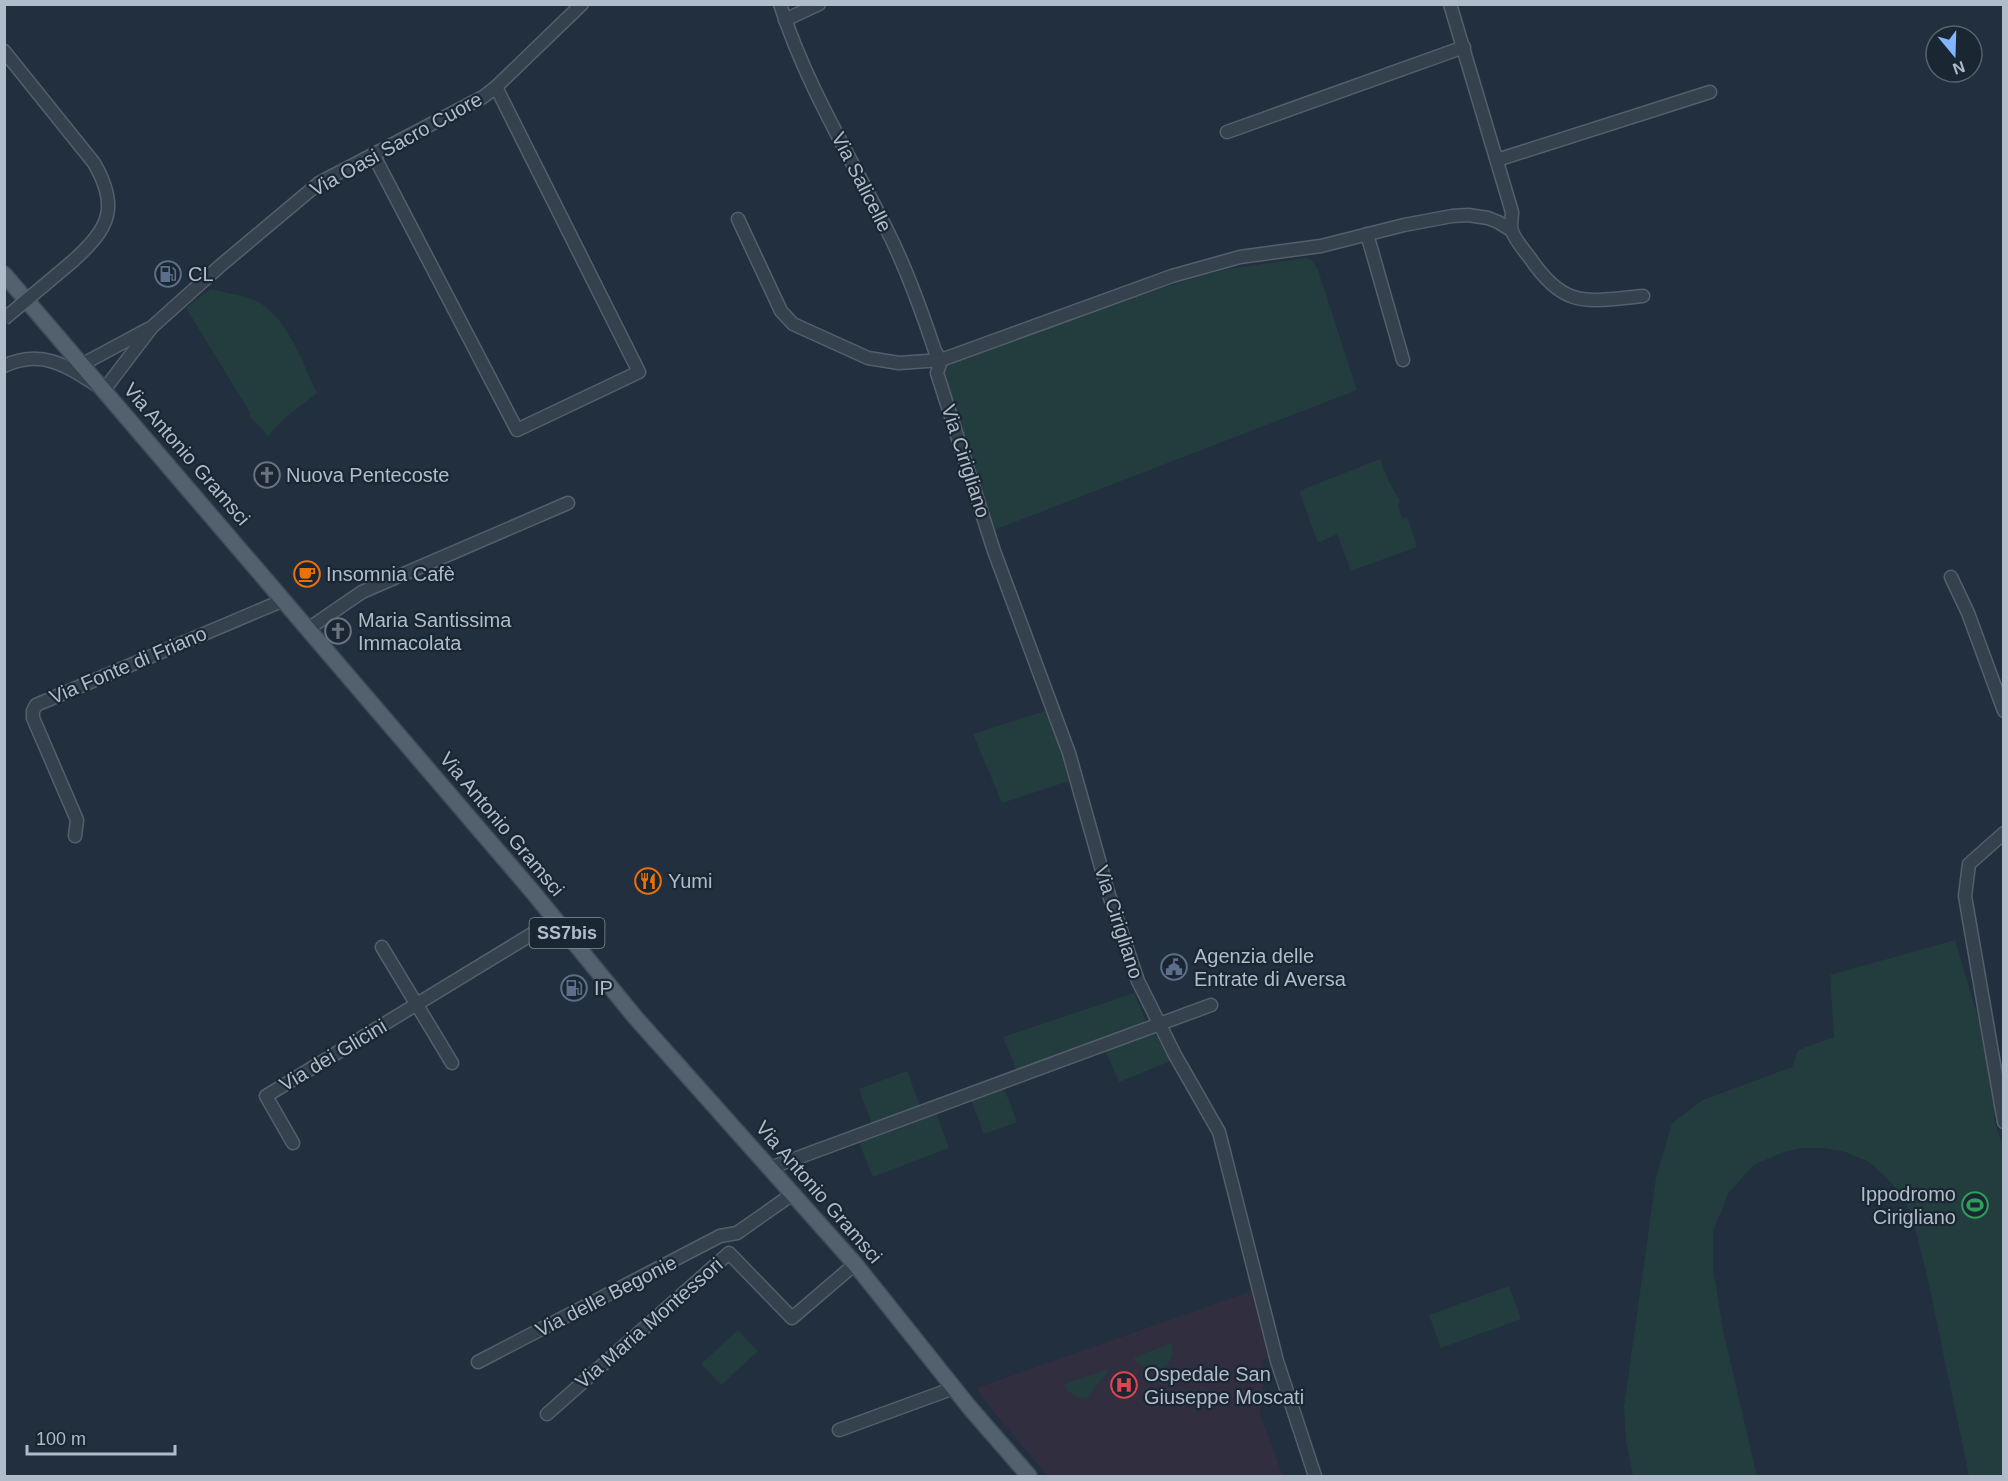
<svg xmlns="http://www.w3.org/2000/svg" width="2008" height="1481" viewBox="0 0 2008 1481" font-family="Arial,sans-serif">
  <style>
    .medical { fill: #302e3f }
    .grass { fill: #233d3f }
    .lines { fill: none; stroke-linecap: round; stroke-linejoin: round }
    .minor-casing { stroke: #545f6c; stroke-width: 15 }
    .major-casing { stroke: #3f4a57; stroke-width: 18 }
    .minor { stroke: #36414e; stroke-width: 12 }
    .major { stroke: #53606e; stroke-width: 15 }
    .minor-bridge-casing { stroke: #545f6c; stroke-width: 15; stroke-linecap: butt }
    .minor-bridge { stroke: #36414e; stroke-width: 12 }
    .labels { text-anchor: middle; stroke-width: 4.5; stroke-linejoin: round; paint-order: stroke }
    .shield { fill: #1b2633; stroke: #848f9d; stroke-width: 1.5 }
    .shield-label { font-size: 18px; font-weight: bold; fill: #b1bcca }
    .street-label { font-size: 20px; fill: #b1bcca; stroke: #1b2633 }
    .poi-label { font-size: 20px; fill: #b1bcca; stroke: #1b2633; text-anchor: start }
  </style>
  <rect width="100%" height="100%" fill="#212f3e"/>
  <path class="medical" d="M 1251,1291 L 1268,1358 L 1262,1360 L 1265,1372 L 1260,1414 L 1283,1476 L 1047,1476 L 987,1404 L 976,1388 Z"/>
  <g class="grass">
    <path d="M 1306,258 L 1312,260 L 1318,270 L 1357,390 L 994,530 L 942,376 L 945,365 L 1115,303 L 1204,275 L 1233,268 Z"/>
    <path d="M 210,289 C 226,293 246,295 260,303 C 287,318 304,366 317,393 L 284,419 L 268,436 L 249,416 L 251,414 L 186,308 Z"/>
    <path d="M 1380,459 L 1389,482 L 1400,501 L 1398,506 L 1402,518 L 1407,517 L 1417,547 L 1351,571 L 1337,534 L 1318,543 L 1299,491 Z"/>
    <path d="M 1048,710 L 1069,781 L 1002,803 L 973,734 Z"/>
    <path d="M 1955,940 L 1979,1021 L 1996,1099 L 1994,1119 L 2003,1148 L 2003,1476 L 1969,1476 L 1926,1271 L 1914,1224 L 1905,1200 L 1886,1177 L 1869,1162 L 1843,1151 L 1823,1148 L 1801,1148 L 1781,1153 L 1754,1165 L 1729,1192 L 1713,1231 L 1713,1268 L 1723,1330 L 1757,1476 L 1633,1476 L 1626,1441 L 1624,1407 L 1656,1178 L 1672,1123 L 1703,1100 L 1792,1067 L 1798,1050 L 1834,1037 L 1830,975 Z"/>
    <path d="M 1134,993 L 1146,1021 L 1017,1071 L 1003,1037 Z"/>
    <path d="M 1154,1033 L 1171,1061 L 1119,1082 L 1105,1050 Z"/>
    <path d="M 907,1071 L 920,1106 L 872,1124 L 859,1089 Z"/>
    <path d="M 1004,1088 L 1017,1122 L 984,1134 L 971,1100 Z"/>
    <path d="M 936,1113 L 949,1148 L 873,1177 L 859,1143 Z"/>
    <path d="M 1509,1286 L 1521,1319 L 1441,1348 L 1429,1315 Z"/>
    <path d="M 738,1330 L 758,1351 L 721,1385 L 701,1364 Z"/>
    <path d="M 1171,1343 C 1176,1355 1168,1364 1160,1372 L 1147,1369 L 1133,1358 Z"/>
    <path d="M 1108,1369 L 1108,1372 L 1086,1398 C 1078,1398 1066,1393 1064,1384 Z"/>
  </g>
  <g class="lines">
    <g class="minor-casing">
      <g id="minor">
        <path d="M 780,4 C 805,83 849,154 886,228 C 906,267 921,309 935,351 L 941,360"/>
        <path d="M 1450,4 L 1512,212 C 1512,218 1510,226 1512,231 C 1515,240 1524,250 1530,258 C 1565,310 1587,301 1643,296"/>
        <path d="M 785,20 L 819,4"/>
        <path d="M 4,51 L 94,163 C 120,208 109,228 73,261"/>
        <path d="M 1227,132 L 1464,47"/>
        <path d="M 373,154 L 517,430 L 639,372 L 496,87"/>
        <path d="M 1497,160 L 1710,92"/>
        <path d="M 738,219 L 781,311 L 793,324 L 868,358 L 899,363 L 941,360 L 1172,276 L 1240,257 L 1321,246 L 1404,225 L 1452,216 L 1468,215 L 1488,218 L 1498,222 L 1511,230"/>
        <path d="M 1367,234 L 1403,360"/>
        <path d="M 941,360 L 937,373 L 994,551 L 1069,753 L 1108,892 L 1138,981 L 1175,1055 L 1219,1132 L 1277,1361 L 1315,1476"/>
        <path d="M 83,364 L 148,329"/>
        <path d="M 4,366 C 45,347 71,369 104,390 L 152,327 L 220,266 L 319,183 L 483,97 L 496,87 L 582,4"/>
        <path d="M 1951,577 L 1968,613 L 2004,711"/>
        <path d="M 308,629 L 362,592 L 568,503"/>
        <path d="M 2004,833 L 1969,864 L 1965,896 L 2004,1122"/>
        <path d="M 75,836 L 77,820 L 33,718 L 33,711 L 36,705 L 284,600"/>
        <path d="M 382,947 L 452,1063"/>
        <path d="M 293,1143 L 266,1096 L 555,920"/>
        <path d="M 770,1168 L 1211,1005"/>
        <path d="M 478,1362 L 720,1236 L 737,1233 L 794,1193"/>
        <path d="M 547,1414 L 729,1253 L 792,1318 L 855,1264"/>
        <path d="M 839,1430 L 954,1388"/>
      </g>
    </g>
    <g class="major-casing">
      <path id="major" d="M 4,274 L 532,891 L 635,1017 L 855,1264 L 970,1408 L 1029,1476"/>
    </g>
    <use href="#minor" class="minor"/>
    <use href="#major" class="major"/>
    <g class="minor-bridge-casing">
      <path id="minor-bridge" d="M 4,319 L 73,261"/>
    </g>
    <use href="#minor-bridge" class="minor-bridge"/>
  </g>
  <defs>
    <g id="fuel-ring" transform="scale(1.35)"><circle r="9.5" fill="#1b2633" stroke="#5c6f8a" stroke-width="1.5"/><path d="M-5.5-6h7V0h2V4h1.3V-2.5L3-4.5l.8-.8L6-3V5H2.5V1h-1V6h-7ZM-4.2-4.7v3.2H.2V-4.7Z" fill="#5c6f8a"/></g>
    <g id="church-ring" transform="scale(1.35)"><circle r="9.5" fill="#1b2633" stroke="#6b7280" stroke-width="1.5"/><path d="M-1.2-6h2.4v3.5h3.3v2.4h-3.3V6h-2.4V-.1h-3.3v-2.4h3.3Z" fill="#6b7280"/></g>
    <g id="cafe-ring" transform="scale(1.35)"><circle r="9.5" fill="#1b2633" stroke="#e8710a" stroke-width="1.5"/><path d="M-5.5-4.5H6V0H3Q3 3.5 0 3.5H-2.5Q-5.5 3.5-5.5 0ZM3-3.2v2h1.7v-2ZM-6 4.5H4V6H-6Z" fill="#e8710a"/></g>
    <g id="restaurant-ring" transform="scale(1.35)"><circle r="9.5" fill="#1b2633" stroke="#e8710a" stroke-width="1.5"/><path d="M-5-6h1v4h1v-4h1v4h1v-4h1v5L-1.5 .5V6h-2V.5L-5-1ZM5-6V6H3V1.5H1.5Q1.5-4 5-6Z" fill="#e8710a"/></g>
    <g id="civic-ring" transform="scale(1.35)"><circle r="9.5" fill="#1b2633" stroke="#5c6f8a" stroke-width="1.5"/><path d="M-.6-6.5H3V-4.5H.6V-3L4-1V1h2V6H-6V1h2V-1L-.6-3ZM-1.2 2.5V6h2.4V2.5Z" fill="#5c6f8a"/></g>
    <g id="stadium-ring" transform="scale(1.35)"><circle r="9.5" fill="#1b2633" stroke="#2e9e5b" stroke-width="1.5"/><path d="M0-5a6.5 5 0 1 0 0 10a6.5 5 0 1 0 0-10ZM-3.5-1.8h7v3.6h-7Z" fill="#2e9e5b"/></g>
    <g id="hospital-ring" transform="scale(1.35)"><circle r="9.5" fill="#1b2633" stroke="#e0444e" stroke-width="1.5"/><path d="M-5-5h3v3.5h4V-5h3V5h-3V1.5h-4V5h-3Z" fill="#e0444e"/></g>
  </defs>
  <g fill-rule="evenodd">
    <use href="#fuel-ring" x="168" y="274"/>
    <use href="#church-ring" x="267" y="475"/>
    <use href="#cafe-ring" x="307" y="574"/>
    <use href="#church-ring" x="338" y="631"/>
    <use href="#restaurant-ring" x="648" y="881"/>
    <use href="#civic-ring" x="1174" y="967"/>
    <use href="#fuel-ring" x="574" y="988"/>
    <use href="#stadium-ring" x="1975" y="1205"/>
    <use href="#hospital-ring" x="1124" y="1385"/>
  </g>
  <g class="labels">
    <rect class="shield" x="529.5" y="918" width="75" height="30" rx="4.5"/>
    <g class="shield-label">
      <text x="567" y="939">SS7bis</text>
    </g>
    <g class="street-label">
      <text transform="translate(396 144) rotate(-29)" y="7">Via Oasi Sacro Cuore</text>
      <text transform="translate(862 182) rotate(63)" y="7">Via Salicelle</text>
      <text transform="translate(187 454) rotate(49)" y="7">Via Antonio Gramsci</text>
      <text transform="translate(966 461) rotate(72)" y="7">Via Cirigliano</text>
      <text transform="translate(128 665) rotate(-23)" y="7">Via Fonte di Friano</text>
      <text transform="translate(502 824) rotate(50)" y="7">Via Antonio Gramsci</text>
      <text transform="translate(1119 922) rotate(72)" y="7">Via Cirigliano</text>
      <text transform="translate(333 1055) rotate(-31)" y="7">Via dei Glicini</text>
      <text transform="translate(819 1192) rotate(49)" y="7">Via Antonio Gramsci</text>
      <text transform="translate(606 1296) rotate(-27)" y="7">Via delle Begonie</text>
      <text transform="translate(649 1323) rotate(-41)" y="7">Via Maria Montessori</text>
    </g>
    <g class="poi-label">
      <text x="188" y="281">CL</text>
      <text x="286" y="482">Nuova Pentecoste</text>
      <text x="326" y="581">Insomnia Cafè</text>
      <text x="358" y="627">Maria Santissima<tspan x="358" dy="23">Immacolata</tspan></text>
      <text x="668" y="888">Yumi</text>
      <text x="1194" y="963">Agenzia delle<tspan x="1194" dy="23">Entrate di Aversa</tspan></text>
      <text x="594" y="995">IP</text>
      <text x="1956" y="1201" text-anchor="end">Ippodromo<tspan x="1956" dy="23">Cirigliano</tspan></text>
      <text x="1144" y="1381">Ospedale San<tspan x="1144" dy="23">Giuseppe Moscati</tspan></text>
    </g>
  </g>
  <rect width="2008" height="1481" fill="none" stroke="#b1bcca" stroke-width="12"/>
  <g transform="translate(1954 54) rotate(161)"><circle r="28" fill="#1b2633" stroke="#57626f" stroke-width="1.5"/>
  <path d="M0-4.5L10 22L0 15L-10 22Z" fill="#81b6ff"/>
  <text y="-9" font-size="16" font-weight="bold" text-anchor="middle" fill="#b1bcca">N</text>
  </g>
  <path d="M27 1445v9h148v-9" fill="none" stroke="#b1bcca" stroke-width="3"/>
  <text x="36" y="1445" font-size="18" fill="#b1bcca" stroke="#1b2633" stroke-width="4.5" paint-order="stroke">100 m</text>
</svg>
